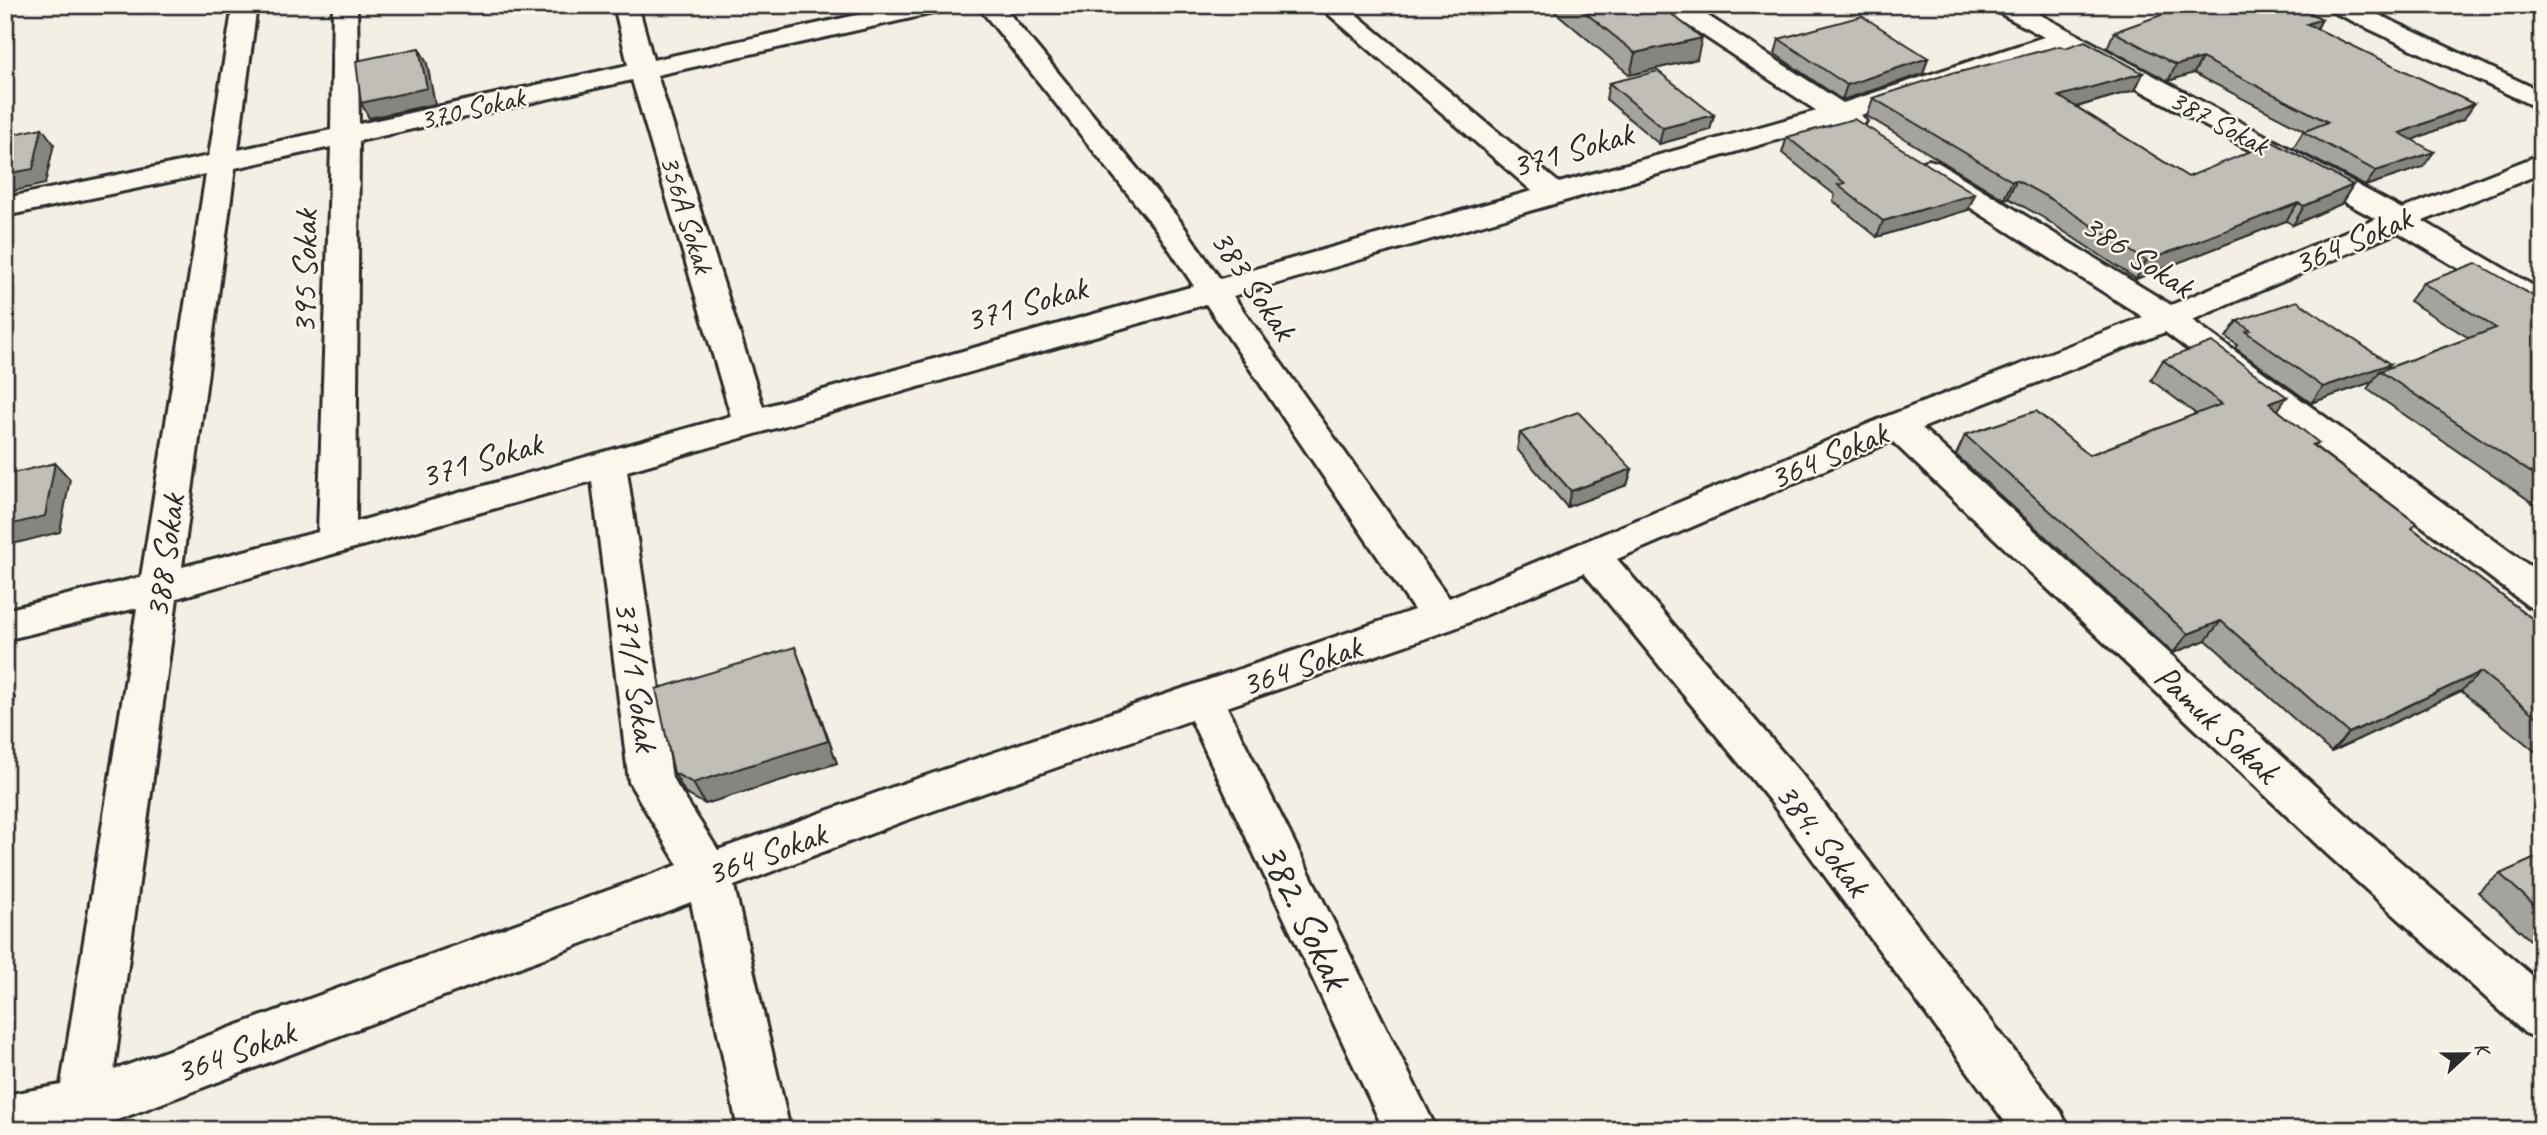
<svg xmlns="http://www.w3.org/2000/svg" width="2547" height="1135" viewBox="0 0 2547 1135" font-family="Caveat,sans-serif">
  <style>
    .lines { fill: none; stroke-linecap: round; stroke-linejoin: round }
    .street-casing { stroke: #2b2b2b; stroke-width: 6 }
    .street { fill: #fbf7ec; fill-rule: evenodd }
    .wall { fill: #a5a39d; stroke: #2b2b2b; stroke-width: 2 }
    .shaded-wall { fill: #86857f; stroke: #2b2b2b; stroke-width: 2 }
    .building { fill: #c0beb6; stroke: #2b2b2b; stroke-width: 2 }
    .labels { text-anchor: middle; stroke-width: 5; stroke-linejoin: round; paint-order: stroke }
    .far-street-label { font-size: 30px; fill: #2b2b2b; stroke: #fbf7ec }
    .street-label { font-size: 35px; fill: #2b2b2b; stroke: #fbf7ec }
    .near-street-label { font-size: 42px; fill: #2b2b2b; stroke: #fbf7ec }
  </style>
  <rect width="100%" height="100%" fill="#f3efe4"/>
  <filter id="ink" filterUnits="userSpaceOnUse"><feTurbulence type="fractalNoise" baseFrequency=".0143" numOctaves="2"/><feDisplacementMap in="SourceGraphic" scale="14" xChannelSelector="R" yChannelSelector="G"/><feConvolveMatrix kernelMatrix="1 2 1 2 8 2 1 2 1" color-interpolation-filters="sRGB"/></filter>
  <g filter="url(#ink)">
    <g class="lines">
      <g class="street-casing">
        <g id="street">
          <path d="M 233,5 L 257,5 L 238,150 L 331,130 L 333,5 L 357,5 L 359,124 L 628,65 L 614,5 L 638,5 L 653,60 L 902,5 L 950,5 L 947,10 L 938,12 L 657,75 L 763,407 L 1194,286 L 1156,229 L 977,5 L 1002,5 L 1178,218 L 1220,279 L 1532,191 L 1318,5 L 1345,5 L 1559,183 L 1817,111 L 1665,10 L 1662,5 L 1691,5 L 1843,103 L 2044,37 L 1994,10 L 1991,5 L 2022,5 L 2402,209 L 2542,154 L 2542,173 L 2423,221 L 2542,291 L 2542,315 L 2531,312 L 2398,232 L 2192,320 L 2542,575 L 2542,611 L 2528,606 L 2165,332 L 1922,428 L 2360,827 L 2542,984 L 2542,1040 L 2525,1033 L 2328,855 L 1892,441 L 1617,559 L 1802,775 L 2061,1112 L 2069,1130 L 2011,1130 L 1770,801 L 1584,573 L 1455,628 L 1227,707 L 1437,1130 L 1384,1130 L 1191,720 L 904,821 L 734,886 L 790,1130 L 738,1130 L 691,902 L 104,1125 L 102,1130 L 5,1130 L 5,1095 L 61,1085 L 137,608 L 5,640 L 5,610 L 141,577 L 206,174 L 5,216 L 5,198 L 209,156 ZM 2063,48 L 2376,219 L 2171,305 L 1939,163 L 1929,160 L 1919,163 L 1915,169 L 1919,175 L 2143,317 L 1885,417 L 1449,598 L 1233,296 L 1836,123 L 1852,129 L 1862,127 L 1866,121 L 1861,115 ZM 632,80 L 731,416 L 356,522 L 359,141 ZM 331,147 L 318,532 L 182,567 L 235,168 ZM 1206,304 L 1414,610 L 890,788 L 718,850 L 672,778 L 627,471 ZM 592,481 L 629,782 L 678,865 L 114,1070 L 177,598 Z"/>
          <path d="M 2326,5 L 2358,5 L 2542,92 L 2542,110 L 2329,10 Z"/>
        </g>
      </g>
      <use href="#street" class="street"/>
    </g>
    <g class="wall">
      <path d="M 1547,5 L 1660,5 L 1697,59 L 1630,75 Z"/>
      <path d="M 2299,7 L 2322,19 L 2317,29 L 2464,119 L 2412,140 L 2423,167 L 2365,186 L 2293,148 L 2303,132 L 2305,131 L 2194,73 L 2168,81 L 2107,48 L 2114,32 Z"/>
      <path d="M 1779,39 L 1928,58 L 1923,74 L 1842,100 L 1775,54 Z"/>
      <path d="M 2065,48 L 2143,73 L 2135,90 L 2077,107 L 2188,177 L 2353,185 L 2341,204 L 2293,225 L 2286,221 L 2136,279 L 2042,217 L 2008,198 L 2004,199 L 1867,116 L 1873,98 L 1956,73 Z"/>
      <path d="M 1609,83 L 1714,115 L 1710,130 L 1659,144 L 1606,99 Z"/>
      <path d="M 1787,137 L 1975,194 L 1968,210 L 1877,237 L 1833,201 L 1835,195 L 1782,153 Z"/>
      <path d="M 2423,283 L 2542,301 L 2542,509 L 2367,389 L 2372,382 L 2311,403 L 2235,348 L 2237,345 L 2226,337 L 2237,321 L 2385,369 L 2469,338 L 2409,301 Z"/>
      <path d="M 2163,360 L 2278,410 L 2315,447 L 2412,528 L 2542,626 L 2542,757 L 2461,691 L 2331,752 L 2206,640 L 2173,653 L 1956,455 L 1965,435 L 2089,455 L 2196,414 L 2151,380 Z"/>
      <path d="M 1520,433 L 1632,469 L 1627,485 L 1567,507 L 1517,449 Z"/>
      <path d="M 804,670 L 837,763 L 705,804 L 686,794 L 674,773 Z"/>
      <path d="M 2542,855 L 2542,951 L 2478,892 L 2500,874 Z"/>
    </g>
    <g class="shaded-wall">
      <path d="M 2322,19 L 2314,34 L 2307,24 Z"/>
      <path d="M 1702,38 L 1697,59 L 1630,75 L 1635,53 Z"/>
      <path d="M 419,48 L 427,63 L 435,104 L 369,118 L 361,103 Z"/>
      <path d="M 1928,58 L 1923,74 L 1842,100 L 1847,85 Z"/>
      <path d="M 2202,58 L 2194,73 L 2168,81 L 2176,65 Z"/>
      <path d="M 2143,73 L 2135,90 L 2051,114 L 2059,96 Z"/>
      <path d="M 2474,104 L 2464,119 L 2390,149 L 2400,133 Z"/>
      <path d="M 1714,115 L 1710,130 L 1659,144 L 1663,128 Z"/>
      <path d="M 42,128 L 54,144 L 45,184 L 5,193 L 5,174 Z"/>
      <path d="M 2434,152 L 2423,167 L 2365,186 L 2376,171 Z"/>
      <path d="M 2016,180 L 2008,198 L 2004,199 L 2012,181 Z"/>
      <path d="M 2353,185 L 2341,204 L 2293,225 L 2304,206 Z"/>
      <path d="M 1975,194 L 1968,210 L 1877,237 L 1883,221 Z"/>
      <path d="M 2298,203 L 2286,221 L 2136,279 L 2146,261 Z"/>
      <path d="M 2390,364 L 2383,372 L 2380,371 L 2372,382 L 2311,403 L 2323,387 Z"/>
      <path d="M 2287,397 L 2273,417 L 2269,403 Z"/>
      <path d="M 55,463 L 70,479 L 60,532 L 5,546 L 5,526 Z"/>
      <path d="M 1632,469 L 1627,485 L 1567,507 L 1571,491 Z"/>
      <path d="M 2221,621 L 2206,640 L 2173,653 L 2188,634 Z"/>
      <path d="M 795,647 L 837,763 L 705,804 L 693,783 Z"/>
      <path d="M 2481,672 L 2461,691 L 2331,752 L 2349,733 Z"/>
      <path d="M 5,690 L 15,698 L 5,753 Z"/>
    </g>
    <g class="building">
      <path d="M 1576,5 L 1660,5 L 1702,38 L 1635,53 Z"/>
      <path d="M 2189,5 L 2295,5 L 2322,19 L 2307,24 L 2474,104 L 2400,133 L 2434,152 L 2376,171 L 2303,132 L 2328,122 L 2202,58 L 2176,65 L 2114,32 Z"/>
      <path d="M 1862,16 L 1928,58 L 1847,85 L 1779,39 Z"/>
      <path d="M 2085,41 L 2143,73 L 2059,96 L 2188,177 L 2273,142 L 2353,185 L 2304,206 L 2298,203 L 2146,261 L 2051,199 L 2016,180 L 2012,181 L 1873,98 L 1954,72 L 1956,73 L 2060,46 L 2065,48 Z"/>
      <path d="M 419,48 L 427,88 L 361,103 L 356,61 Z"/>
      <path d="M 1658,71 L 1714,115 L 1663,128 L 1609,83 Z"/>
      <path d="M 1854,119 L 1975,194 L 1883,221 L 1838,185 L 1845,183 L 1787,137 Z"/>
      <path d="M 42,128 L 33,169 L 5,174 L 5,136 Z"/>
      <path d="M 2476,263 L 2542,301 L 2542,480 L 2380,371 L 2496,328 L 2423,283 Z"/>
      <path d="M 2297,301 L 2390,364 L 2323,387 L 2246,332 L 2250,330 L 2237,321 Z"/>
      <path d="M 2212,342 L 2287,397 L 2269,403 L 2319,443 L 2312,445 L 2416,523 L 2412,528 L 2542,626 L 2542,721 L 2481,672 L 2349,733 L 2221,621 L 2188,634 L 1965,435 L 2036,411 L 2089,455 L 2222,404 L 2163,360 Z"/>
      <path d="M 1578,412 L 1632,469 L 1571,491 L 1520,433 Z"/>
      <path d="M 55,463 L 45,516 L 5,526 L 5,475 Z"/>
      <path d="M 795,647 L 828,741 L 693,783 L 674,773 L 656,689 Z"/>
      <path d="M 2542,855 L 2542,912 L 2500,874 Z"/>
    </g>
  </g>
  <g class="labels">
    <g class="far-street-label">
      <text transform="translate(472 108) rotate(-13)" y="10">370 Sokak</text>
      <text transform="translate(2219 122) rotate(28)" y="10">387 Sokak</text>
      <text transform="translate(687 214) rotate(73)" y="10">356A Sokak</text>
    </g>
    <g class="street-label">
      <text transform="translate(1572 149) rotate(-16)" y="12">371 Sokak</text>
      <text transform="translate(2352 240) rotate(-23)" y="12">364 Sokak</text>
      <text transform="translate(2138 255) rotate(33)" y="12">386 Sokak</text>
      <text transform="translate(304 272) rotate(-89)" y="12">395 Sokak</text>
      <text transform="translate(1254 284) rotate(56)" y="12">383 Sokak</text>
      <text transform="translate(1026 303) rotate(-16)" y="12">371 Sokak</text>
      <text transform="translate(1828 455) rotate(-23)" y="12">364 Sokak</text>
      <text transform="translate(481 459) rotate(-16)" y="12">371 Sokak</text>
      <text transform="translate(164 556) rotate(-82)" y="12">388 Sokak</text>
      <text transform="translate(1301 665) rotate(-19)" y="12">364 Sokak</text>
      <text transform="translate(637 676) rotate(82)" y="12">371/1 Sokak</text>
      <text transform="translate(2217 723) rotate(43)" y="12">Pamuk Sokak</text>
      <text transform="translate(1823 839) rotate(53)" y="12">384. Sokak</text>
      <text transform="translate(766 853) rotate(-20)" y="12">364 Sokak</text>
      <text transform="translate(235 1051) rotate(-20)" y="12">364 Sokak</text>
    </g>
    <g class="near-street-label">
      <text transform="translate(1306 915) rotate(64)" y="15">382. Sokak</text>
    </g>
  </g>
  <rect width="2547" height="1135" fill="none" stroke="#fbf7ec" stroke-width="28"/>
  <rect x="14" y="14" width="2519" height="1107" fill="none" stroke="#2b2b2b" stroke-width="2.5" filter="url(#ink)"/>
  <g transform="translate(2467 1054) rotate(68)" stroke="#fbf7ec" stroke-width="5" paint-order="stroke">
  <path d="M0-5L12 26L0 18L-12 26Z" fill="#2b2b2b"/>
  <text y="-10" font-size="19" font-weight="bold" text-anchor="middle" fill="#2b2b2b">K</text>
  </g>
</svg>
